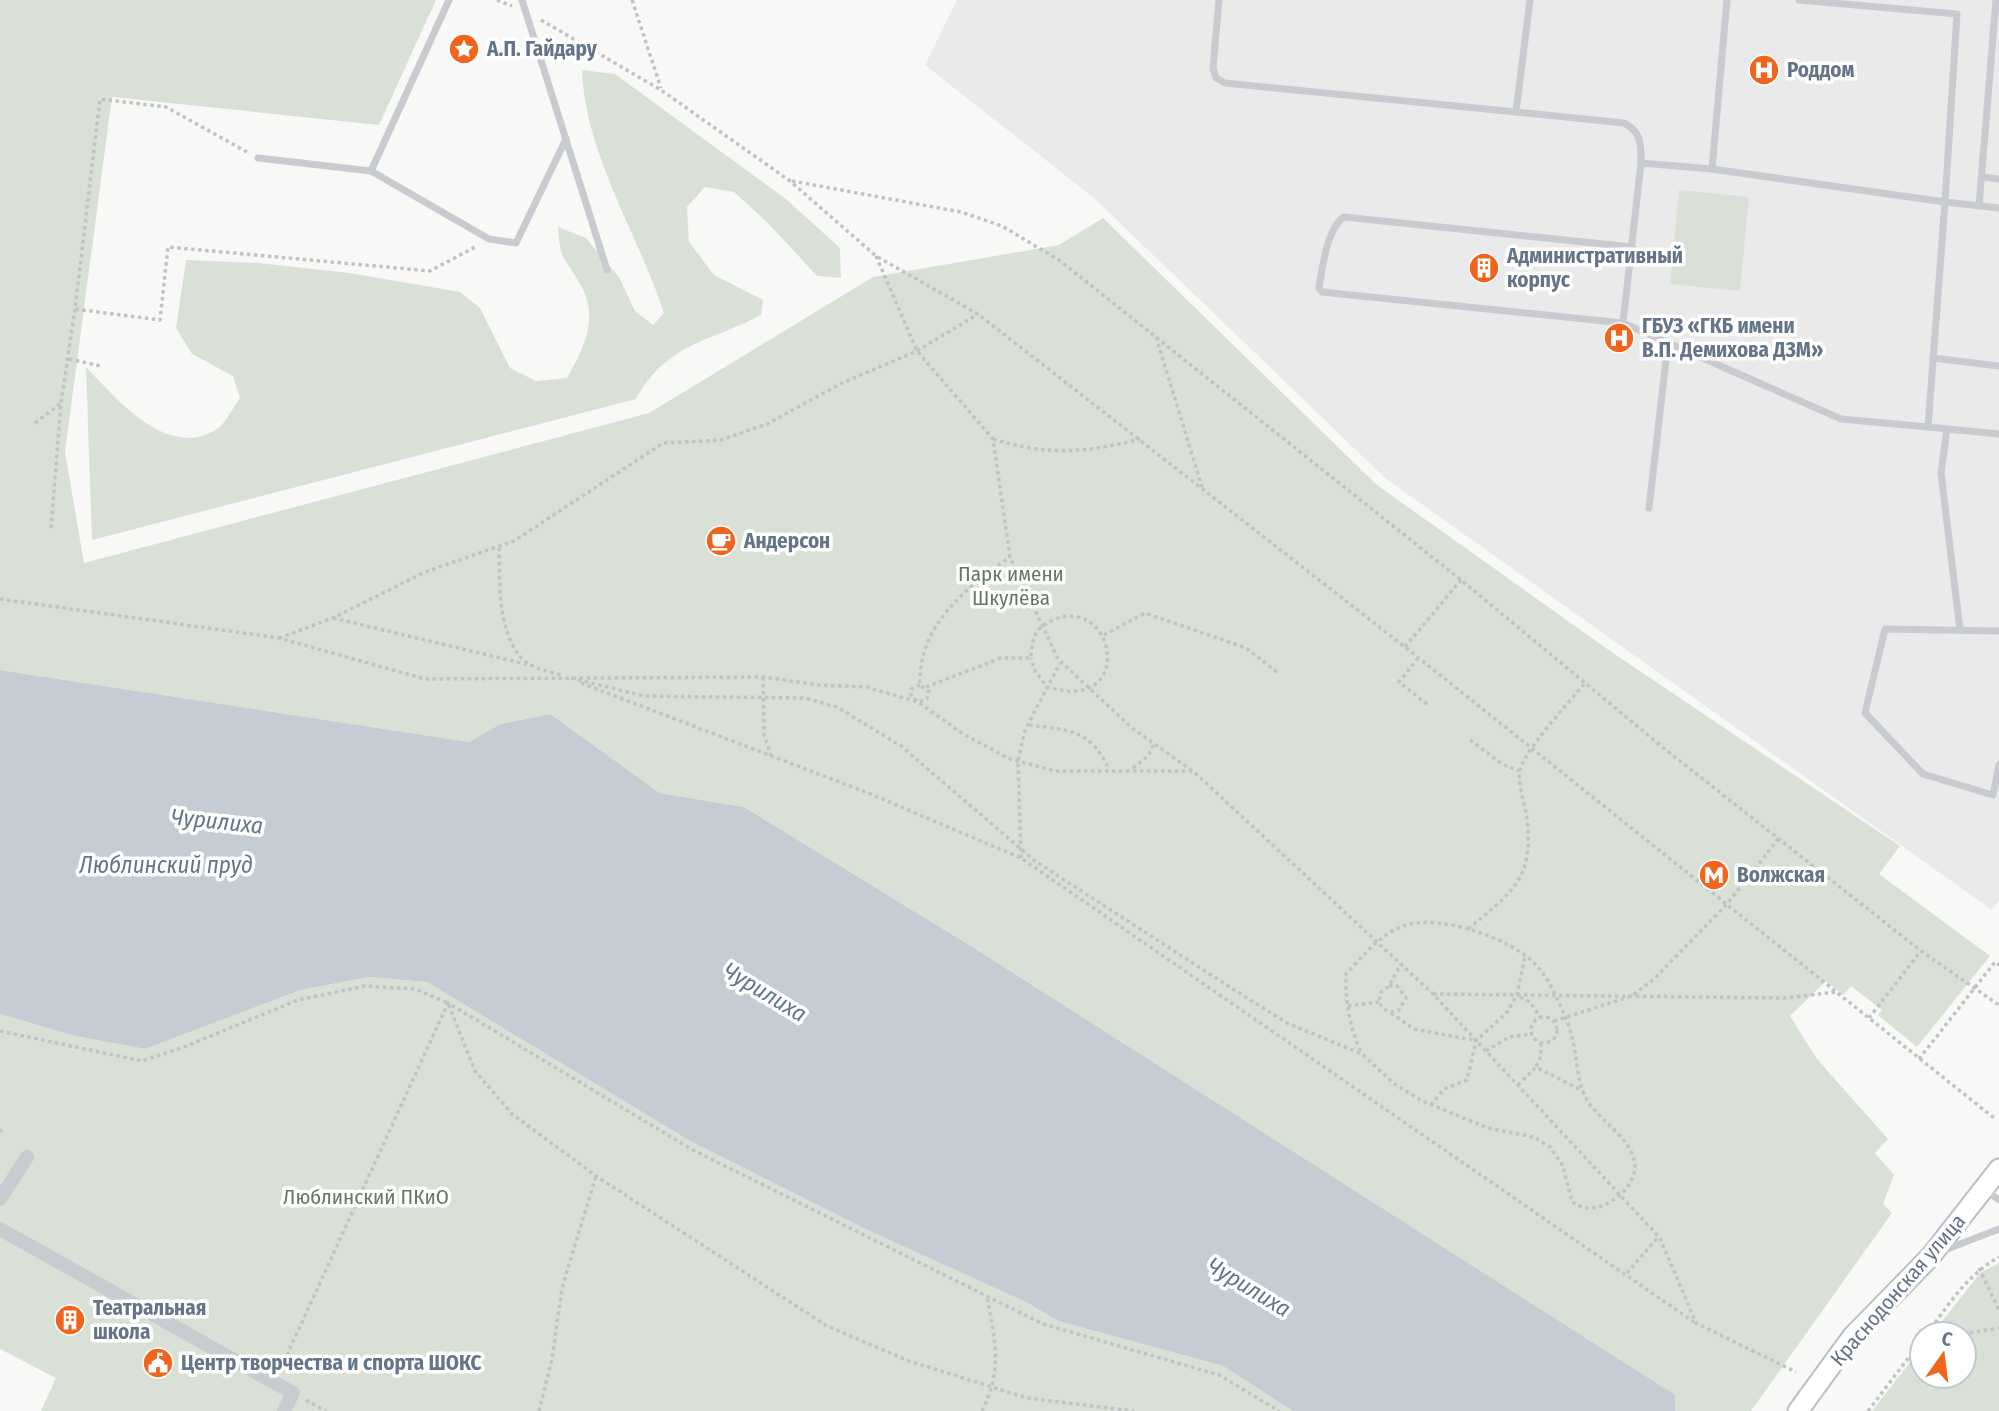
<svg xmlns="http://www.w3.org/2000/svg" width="1999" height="1411" viewBox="0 0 1999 1411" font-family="'Fira Sans Condensed',sans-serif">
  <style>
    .built { fill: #e9eae9 }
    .green { fill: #d9e1d6 }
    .water { fill: #c4cdd3 }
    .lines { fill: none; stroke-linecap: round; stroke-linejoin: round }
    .secondary-casing { stroke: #bcc0c6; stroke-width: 23 }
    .path { stroke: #c1c3c6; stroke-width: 3.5; stroke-dasharray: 3.5 3.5; stroke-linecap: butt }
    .service { stroke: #c8cbcf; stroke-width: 7 }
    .minor { stroke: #c8cbcf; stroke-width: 14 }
    .secondary { stroke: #fff; stroke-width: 19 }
    .labels { text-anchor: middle; stroke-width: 7; stroke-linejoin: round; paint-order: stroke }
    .poi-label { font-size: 21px; font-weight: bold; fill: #657589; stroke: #fff; text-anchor: start }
    .park-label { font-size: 21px; fill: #637a60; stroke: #fff }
    .street-label { font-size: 21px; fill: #657589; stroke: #fff }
    .water-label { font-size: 23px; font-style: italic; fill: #617784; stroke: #fff }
  </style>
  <rect width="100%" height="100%" fill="#f8f9f6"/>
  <path class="built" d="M 957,0 L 1999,0 L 1999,900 L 1992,910 L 1385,478 L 1094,198 L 925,65 Z"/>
  <g class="green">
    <path d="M 0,0 L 436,0 L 379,125 L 112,97 L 65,452 L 84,563 L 649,413 L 873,277 L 1059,245 L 1103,218 L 1377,485 L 1613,653 L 1900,846 L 1879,874 L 1990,956 L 1917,1047 L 1878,1015 L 1882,1010 L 1851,986 L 1843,995 L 1826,981 L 1790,1016 L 1817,1059 L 1888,1139 L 1875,1153 L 1894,1175 L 1883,1204 L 1892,1213 L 1751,1411 L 1675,1411 L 1674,1395 L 974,948 L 744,807 L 660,793 L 550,714 L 500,724 L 469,742 L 0,670 Z"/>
    <path d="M 582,70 L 615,74 L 786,199 L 840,248 L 841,278 L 817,276 L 768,223 L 734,192 L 705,187 L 687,207 L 689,242 L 714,275 L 763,300 L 761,315 C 708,343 668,342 636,399 L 92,540 L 86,367 C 116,398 167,461 217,429 C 226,423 233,407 240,398 L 233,376 L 192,354 L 176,328 L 186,260 L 258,263 L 350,273 L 460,292 L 480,308 L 510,368 L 536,381 L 567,378 C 585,346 600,317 579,282 C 563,255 560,260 558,227 L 586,238 L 619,277 L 635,311 L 653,325 L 664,313 C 638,233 585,155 582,70 Z"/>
    <path d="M 1679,190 L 1749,197 L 1740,291 L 1670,284 Z"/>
    <path d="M 369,977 L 427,982 L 690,1141 L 863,1228 L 1028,1303 L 1058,1321 L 1223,1366 L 1293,1411 L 41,1411 L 56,1378 L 0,1349 L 0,1014 L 75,1036 L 145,1049 L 301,990 Z"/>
    <path d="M 1999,1263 L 1999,1411 L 1872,1411 L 1922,1347 L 1922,1376 L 1964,1376 L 1964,1334 L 1932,1334 L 1980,1273 Z"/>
  </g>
  <path class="water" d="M 0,670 L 469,742 L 500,724 L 550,714 L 660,793 L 744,807 L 974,948 L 1675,1395 L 1675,1411 L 1293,1411 L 1223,1366 L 1058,1321 L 1028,1303 L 863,1228 L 690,1141 L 427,982 L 369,977 L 301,990 L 145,1049 L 75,1036 L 0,1014 Z"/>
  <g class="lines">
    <g class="secondary-casing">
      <path id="secondary" d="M 1798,1411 L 1852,1337 L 1931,1256 L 1999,1169"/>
    </g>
    <g class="path">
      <path d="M 497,0 L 512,6"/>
      <path d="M 632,0 L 661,88"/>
      <path d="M 541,20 L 661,90 L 790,181 L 876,256 L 978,314 L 1405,647 L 1994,1118"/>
      <path d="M 247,152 L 166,107 L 100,99 L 75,309 L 160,320 L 168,247 L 430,271 L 477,246"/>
      <path d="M 792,181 L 961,212 L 1002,226 L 1059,260 L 1461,580 L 1661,746 L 1921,951 L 1999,1005"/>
      <path d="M 876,256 L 917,351 L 993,439 L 1010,557 L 1058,659 L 1132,728 L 1191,770"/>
      <path d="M 1156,337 L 1202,487"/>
      <path d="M 69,359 L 101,366"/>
      <path d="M 35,423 L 61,403"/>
      <path d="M 993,439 C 1048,456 1085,453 1140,439"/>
      <path d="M 51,528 L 61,403 L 75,309"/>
      <path d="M 499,548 C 500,582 497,623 518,654 C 527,667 546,671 561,675"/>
      <path d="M 0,599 L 279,638 L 425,679 L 763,677 L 819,685 L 866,687 L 918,702 L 963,734 L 1010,759 L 1055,771 L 1193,771 L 1433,994 L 1660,1238 L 1696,1323 L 1796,1372"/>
      <path d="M 333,618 L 530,665"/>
      <path d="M 1104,635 L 1145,613 L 1246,648 L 1278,673"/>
      <path d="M 279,638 L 333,618 L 425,572 L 514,541 L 663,443 L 721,440 L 767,424 L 842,383 L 917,351 L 978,314"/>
      <path d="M 1405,647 L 1461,580"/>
      <path d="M 1418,658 L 1399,682 L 1429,706"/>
      <path d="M 763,677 L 764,734 L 771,756"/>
      <path d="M 571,678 L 644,696 L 805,698 L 837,707 L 901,746 L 1035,861 L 1236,991 L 1287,1023 L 1362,1054 L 1393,1083 L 1422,1101 L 1488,1128 L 1534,1137 L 1550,1147 L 1563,1166 L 1572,1202 C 1576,1204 1582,1208 1587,1208 C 1607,1210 1635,1188 1635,1167 C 1634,1137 1595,1120 1584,1094 C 1577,1077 1577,1059 1573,1042 C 1570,1027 1563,1010 1556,997 C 1552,987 1544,973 1536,965 C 1512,938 1437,913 1403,926 C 1379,935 1363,956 1346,974 C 1345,1000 1350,1030 1362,1054"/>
      <path d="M 581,683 L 866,792 L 1021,858 L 1694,1322"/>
      <path d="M 920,685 L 911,689 L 911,696 L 918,702 L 927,699 L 929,692 L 920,685 C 918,625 966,588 1010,557"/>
      <path d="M 926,687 L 1001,658 L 1031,658 C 1032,639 1034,628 1053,620 C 1108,596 1132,689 1074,691 C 1066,692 1056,689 1047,687 L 1035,671 L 1031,658"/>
      <path d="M 1029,725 C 1069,730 1090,729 1109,769"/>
      <path d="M 1470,740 L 1502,764 L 1519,771"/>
      <path d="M 1133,768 L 1148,756 L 1154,744"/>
      <path d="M 1021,858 L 1018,761 L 1025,730 L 1060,663"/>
      <path d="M 1468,929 C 1513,892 1536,877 1526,813 C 1524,801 1517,781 1520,770 C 1525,750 1569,702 1584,684"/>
      <path d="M 1389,986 L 1397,986 L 1406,998 L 1398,1011 C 1388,1013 1384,1010 1379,1002 L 1381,992 L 1389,986 L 1401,964"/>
      <path d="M 1433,994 L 1786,998 L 1836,992"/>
      <path d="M 1520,997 L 1530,1002 L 1540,1017"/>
      <path d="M 1348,1006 L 1379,1002"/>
      <path d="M 1391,1013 L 1414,1029 L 1473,1040"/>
      <circle cx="1544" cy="1030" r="13"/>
      <path d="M 1869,1018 L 1921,951"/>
      <path d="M 1554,1021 L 1632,996 L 1655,978 L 1727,904 L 1779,838"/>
      <path d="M 0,1031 L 142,1061 L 184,1047 L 298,1000 L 365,986 L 415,989 L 448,1003 L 475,1071 L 512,1114 L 596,1176 L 827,1326 L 909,1361 L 1027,1398 L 1134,1411"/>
      <path d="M 1541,1043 L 1541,1056 L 1536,1067 L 1583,1091"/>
      <path d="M 1486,1051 L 1509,1037 L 1531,1034"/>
      <path d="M 1919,1059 L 1995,962 L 1999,965"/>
      <path d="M 1518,1085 L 1536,1067"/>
      <path d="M 1431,1105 L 1444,1089 L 1467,1080 L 1476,1041 L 1507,1012 L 1517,995 L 1525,956"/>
      <path d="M 0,1131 L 2,1130"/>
      <path d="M 1979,1268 L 1999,1310"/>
      <path d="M 1627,1273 L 1659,1236"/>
      <path d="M 1927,1334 C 1948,1305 1967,1275 1999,1257"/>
      <path d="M 1963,1334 L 1999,1328"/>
      <path d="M 281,1368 L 448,1003 L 691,1149 L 1043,1324 L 1219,1375 L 1279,1411"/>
      <path d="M 306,1400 L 326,1411"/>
      <path d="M 539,1411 L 552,1359 L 562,1288 L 596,1176"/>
      <path d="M 982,1411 C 1003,1369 995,1340 987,1296"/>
      <path d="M 1868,1411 L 1922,1340"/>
    </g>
    <g class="service">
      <path d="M 522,0 L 607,270"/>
      <path d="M 1219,0 L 1213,68 L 1216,78 L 1225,83 L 1516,112"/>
      <path d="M 1530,0 L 1516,112 L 1624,123 C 1642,132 1641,145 1641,163 L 1712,169 L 1945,202 L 1928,427 L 1999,434"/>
      <path d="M 1799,0 L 1957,14 L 1945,202 L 1999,208"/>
      <path d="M 258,158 L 371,171 L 449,0"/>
      <path d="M 1712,169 L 1727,0"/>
      <path d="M 371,171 L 489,239 L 516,243 L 566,139"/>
      <path d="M 1982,177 L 1999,179"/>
      <path d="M 1979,206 L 1996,0"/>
      <path d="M 1632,247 L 1344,217 C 1327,228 1322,269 1319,288 L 1322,292 L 1623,323 L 1841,419 L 1928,427"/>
      <path d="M 1623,323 L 1641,163"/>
      <path d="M 1933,358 L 1999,366"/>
      <path d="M 1947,429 L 1941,473 L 1960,630"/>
      <path d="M 1649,508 L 1668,343"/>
      <path d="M 1999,631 L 1885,629 L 1865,713 L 1923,774 L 1993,795 L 1999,765"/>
      <path d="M 1985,1190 L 1999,1200"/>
      <path d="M 1942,1251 L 1999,1229"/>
    </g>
    <g class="minor">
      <path d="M 0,1199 L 27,1157"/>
      <path d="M 0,1229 L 293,1393 L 284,1411"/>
    </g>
    <use href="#secondary" class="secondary"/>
  </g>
  <defs>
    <g id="sight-disc" transform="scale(1.575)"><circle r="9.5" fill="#f2641c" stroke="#fff"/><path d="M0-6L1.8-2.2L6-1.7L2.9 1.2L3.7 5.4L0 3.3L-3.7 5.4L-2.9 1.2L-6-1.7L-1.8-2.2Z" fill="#fff"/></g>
    <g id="hospital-disc" transform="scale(1.575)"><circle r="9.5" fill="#f2641c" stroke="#fff"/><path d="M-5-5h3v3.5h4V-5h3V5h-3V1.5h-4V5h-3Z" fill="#fff"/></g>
    <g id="building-disc" transform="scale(1.575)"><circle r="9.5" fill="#f2641c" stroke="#fff"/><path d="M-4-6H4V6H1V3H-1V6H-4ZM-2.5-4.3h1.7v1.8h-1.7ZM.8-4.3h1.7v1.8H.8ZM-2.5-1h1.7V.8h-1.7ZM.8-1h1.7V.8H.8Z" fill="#fff"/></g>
    <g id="cafe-disc" transform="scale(1.575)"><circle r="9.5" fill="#f2641c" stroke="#fff"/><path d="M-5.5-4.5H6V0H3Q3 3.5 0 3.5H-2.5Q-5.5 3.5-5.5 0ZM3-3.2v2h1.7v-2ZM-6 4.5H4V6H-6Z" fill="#fff"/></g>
    <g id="metro-disc" transform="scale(1.575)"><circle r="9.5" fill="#f2641c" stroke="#fff"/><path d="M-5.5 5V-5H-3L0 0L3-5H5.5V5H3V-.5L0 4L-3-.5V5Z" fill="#fff"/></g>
    <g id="civic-disc" transform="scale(1.575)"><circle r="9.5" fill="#f2641c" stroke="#fff"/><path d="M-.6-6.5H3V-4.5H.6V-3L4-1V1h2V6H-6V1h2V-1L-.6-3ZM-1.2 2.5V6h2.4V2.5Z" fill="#fff"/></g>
  </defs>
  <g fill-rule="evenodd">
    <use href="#sight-disc" x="464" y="49"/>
    <use href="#hospital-disc" x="1764" y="70"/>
    <use href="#building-disc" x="1484" y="268"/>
    <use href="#hospital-disc" x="1619" y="338"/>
    <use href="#cafe-disc" x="721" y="541"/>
    <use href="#metro-disc" x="1714" y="875"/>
    <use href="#building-disc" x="70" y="1320"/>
    <use href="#civic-disc" x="158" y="1363"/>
  </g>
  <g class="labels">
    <g class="poi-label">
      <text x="487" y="56">А.П. Гайдару</text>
      <text x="1787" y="77">Роддом</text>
      <text x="1507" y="263">Административный<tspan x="1507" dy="24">корпус</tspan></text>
      <text x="1642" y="333">ГБУЗ «ГКБ имени<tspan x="1642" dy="24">В.П. Демихова ДЗМ»</tspan></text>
      <text x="744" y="548">Андерсон</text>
      <text x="1737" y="882">Волжская</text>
      <text x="93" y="1315">Театральная<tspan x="93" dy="24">школа</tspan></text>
      <text x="181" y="1370">Центр творчества и спорта ШОКС</text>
    </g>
    <g class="park-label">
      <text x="1011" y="581">Парк имени<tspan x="1011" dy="24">Шкулёва</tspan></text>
      <text x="366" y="1204">Люблинский ПКиО</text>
    </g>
    <g class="street-label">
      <text transform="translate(1898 1290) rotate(-49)" y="7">Краснодонская улица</text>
    </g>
    <g class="water-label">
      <text transform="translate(217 821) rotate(6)" y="8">Чурилиха</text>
      <text x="166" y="873">Люблинский пруд</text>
      <text transform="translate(765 992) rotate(31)" y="8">Чурилиха</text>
      <text transform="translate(1249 1287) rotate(31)" y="8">Чурилиха</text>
    </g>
  </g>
  <g transform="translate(1943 1355) rotate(14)"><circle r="33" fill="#ffffff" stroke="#c1c8d0" stroke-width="2"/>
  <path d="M0-5L12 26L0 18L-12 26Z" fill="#f2641c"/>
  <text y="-10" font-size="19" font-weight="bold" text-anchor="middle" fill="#657589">С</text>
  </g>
</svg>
